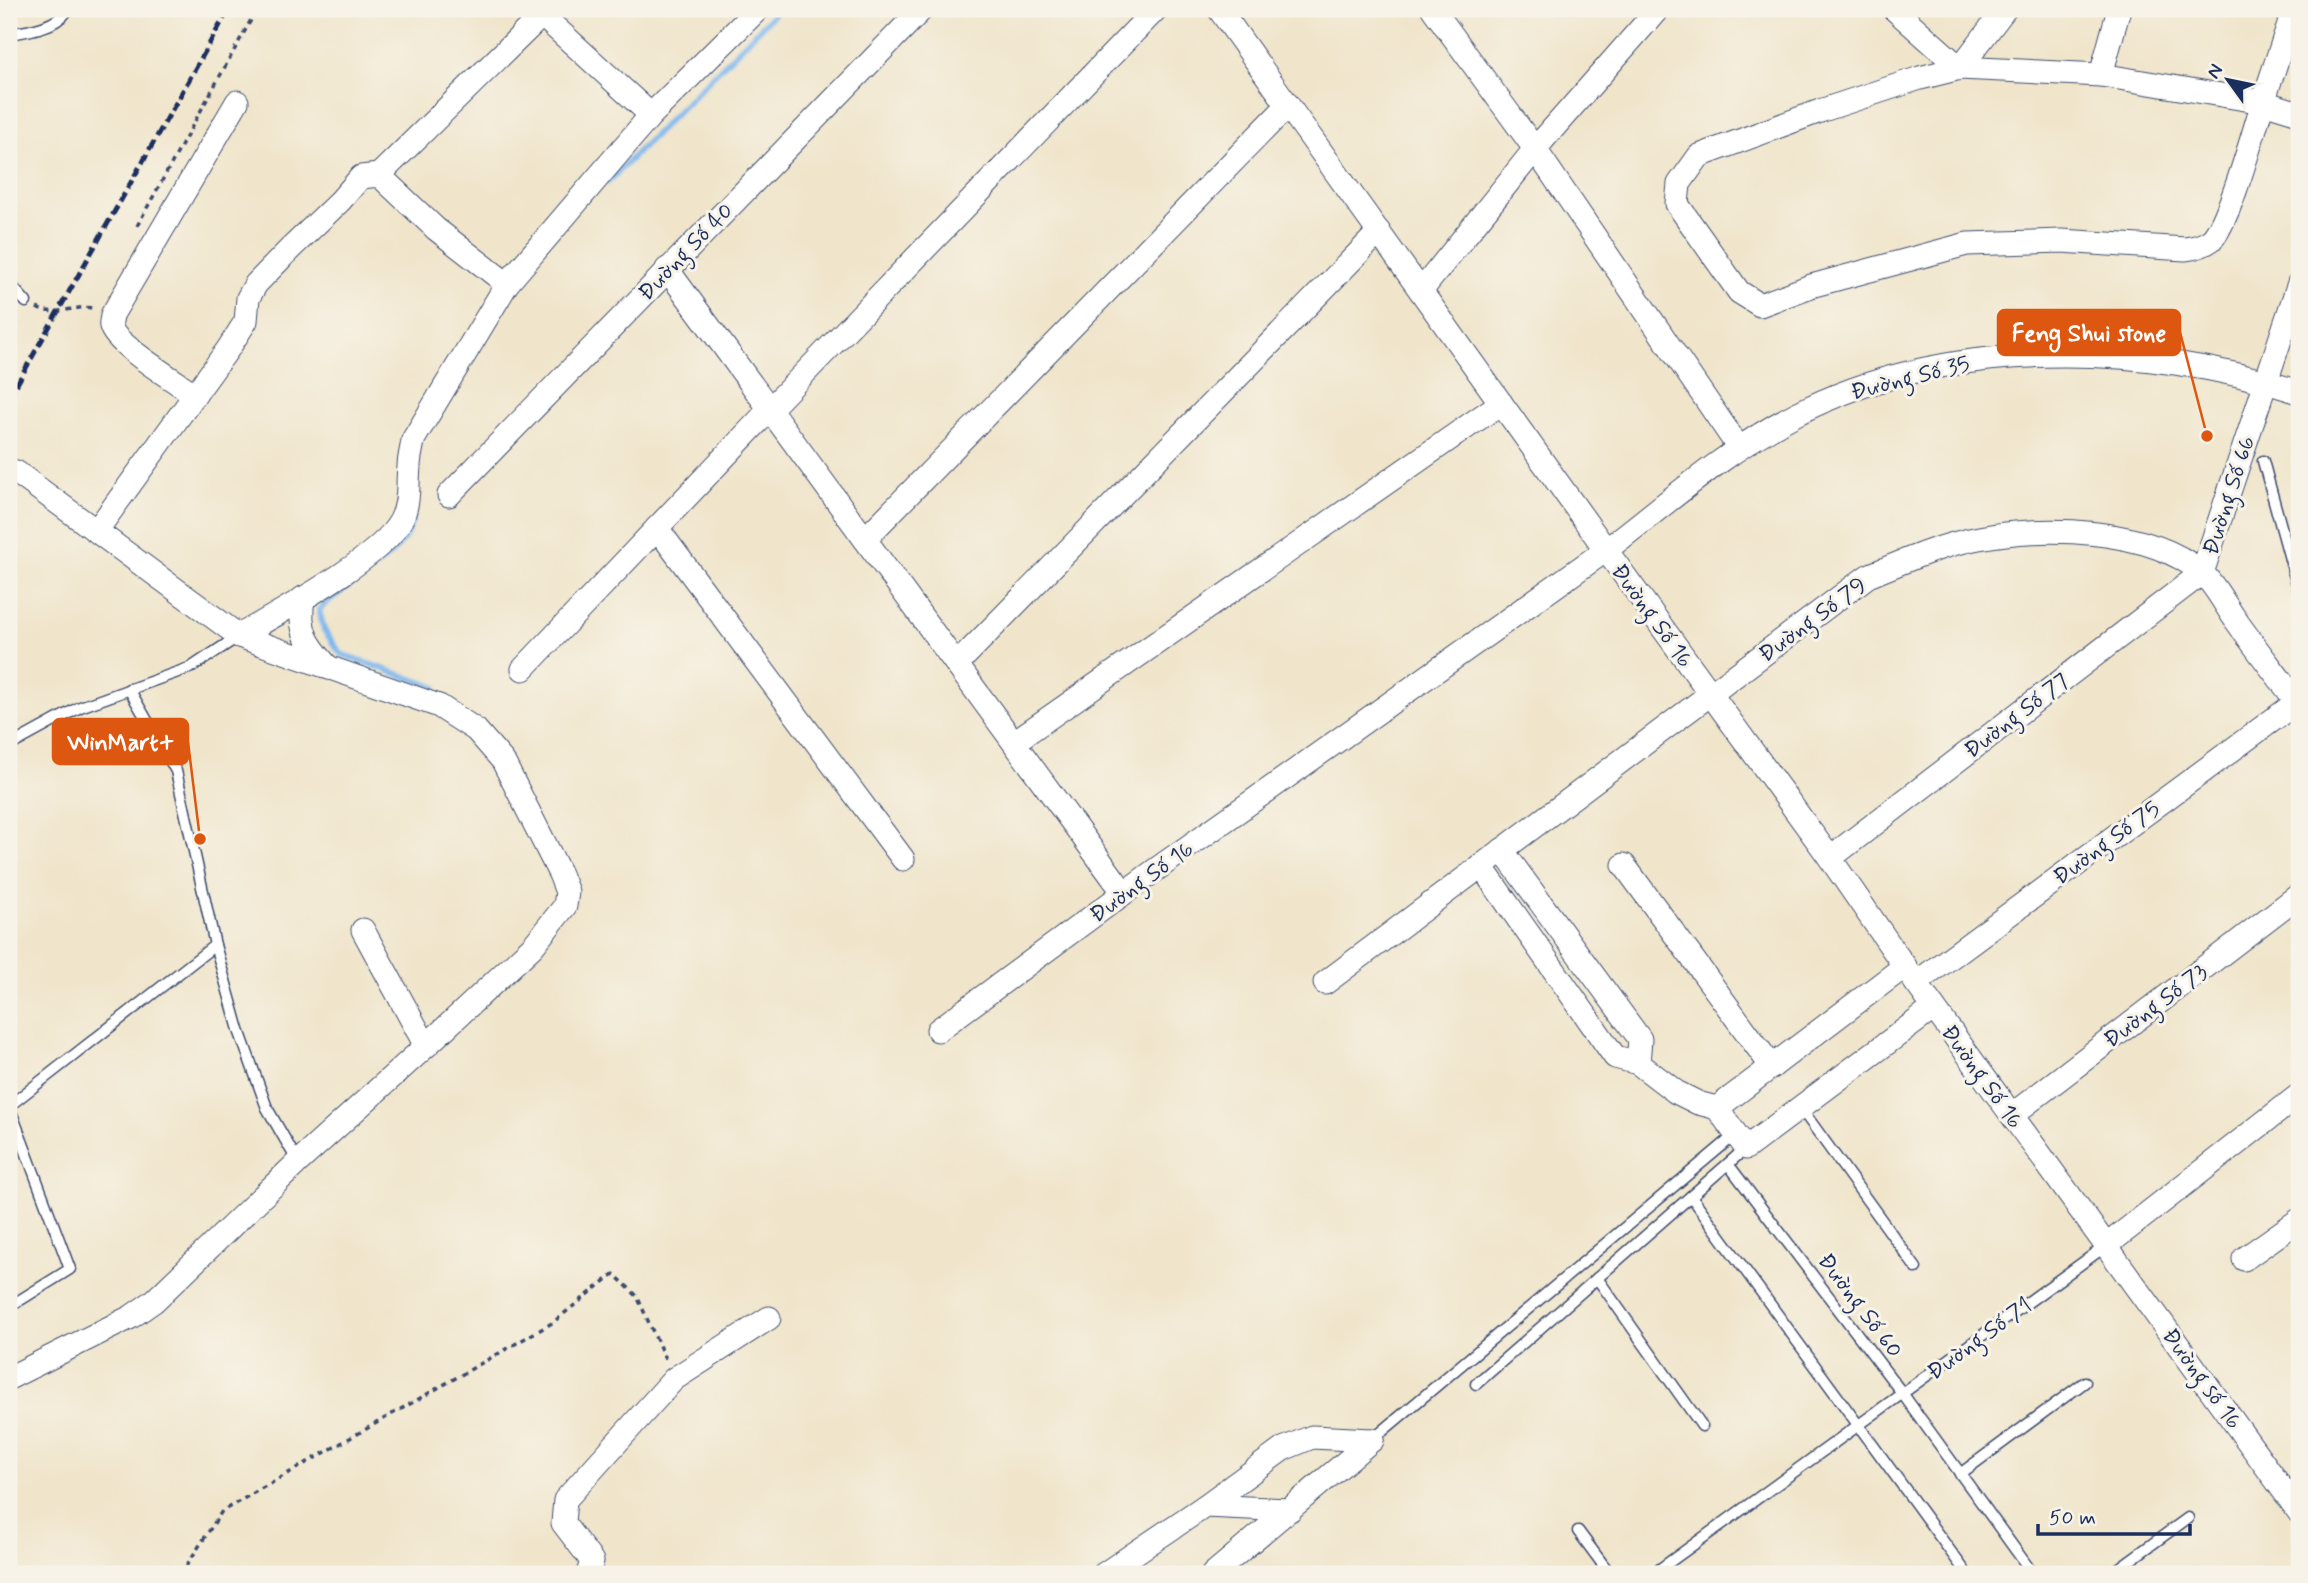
<svg xmlns="http://www.w3.org/2000/svg" width="2308" height="1583" viewBox="0 0 2308 1583" font-family="Mynerve,sans-serif">
  <style>
    .lines { fill: none; stroke-linecap: round; stroke-linejoin: round }
    .stream { stroke: #7db8ef; stroke-width: 6 }
    .lane-casing { stroke: #3b4a6e; stroke-width: 13 }
    .street-casing { stroke: #3b4a6e; stroke-width: 25 }
    .path { stroke: #3b4a6e; stroke-width: 3.5; stroke-dasharray: 5 5; stroke-linecap: butt }
    .lane { stroke: #fff; stroke-width: 10 }
    .street { stroke: #fff; stroke-width: 23 }
    .rail { stroke: #1b2f5e; stroke-width: 5; stroke-dasharray: 10 5; stroke-linecap: butt }
    .labels { text-anchor: middle; stroke-width: 6; stroke-linejoin: round; paint-order: stroke }
    .street-label { font-size: 23px; fill: #1b2f5e; stroke: #f7f3e8 }
    .leader { fill: none; stroke: #de5710; stroke-width: 2.5 }
    .callout-dot { fill: #de5710; stroke: #f7f3e8; stroke-width: 2.5 }
    .callout { fill: #de5710; stroke: #de5710; stroke-width: 2.5 }
    .callout-label { font-size: 24px; text-anchor: middle; font-weight: bold; fill: #fff }
  </style>
  <rect width="100%" height="100%" fill="#f7f3e8"/>
  <filter id="ink" filterUnits="userSpaceOnUse"><feTurbulence type="fractalNoise" baseFrequency=".0143" numOctaves="2"/><feDisplacementMap in="SourceGraphic" scale="14" xChannelSelector="R" yChannelSelector="G"/><feConvolveMatrix kernelMatrix="1 2 1 2 8 2 1 2 1" color-interpolation-filters="sRGB"/></filter>
  <filter id="wash" filterUnits="userSpaceOnUse"><feTurbulence type="fractalNoise" baseFrequency=".00686" numOctaves="4" result="noise"/><feDisplacementMap in="SourceGraphic" scale="28" xChannelSelector="R" yChannelSelector="G"/><feGaussianBlur stdDeviation="1.57" result="paint"/><feColorMatrix in="noise" values="0 0 0 0 0 0 0 0 0 0 0 0 0 0 0 0 0 1.4 0 .05"/><feComposite in="paint" operator="in"/></filter>
  <g filter="url(#wash)">
    <rect width="100%" height="100%" fill="#f0e5cb"/>
    <g class="lines">
      <g class="stream">
        <path d="M 608,182 L 779,9"/>
        <path d="M 412,517 C 411,554 342,585 319,610 L 324,630 L 341,654 L 435,687"/>
      </g>
    </g>
  </g>
  <g filter="url(#ink)">
    <g class="lines">
      <g class="lane-casing">
        <g id="lane">
          <path d="M 9,34 C 28,31 58,27 68,9"/>
          <path d="M 9,283 L 26,302"/>
          <path d="M 2263,461 L 2299,592"/>
          <path d="M 129,689 L 176,771 L 215,945 L 239,1030 L 267,1108 L 298,1162"/>
          <path d="M 9,746 L 80,707 L 192,667 L 239,636"/>
          <path d="M 1800,1107 L 1916,1268"/>
          <path d="M 1728,1164 L 1902,1393 L 2033,1574"/>
          <path d="M 1691,1196 L 1967,1574"/>
          <path d="M 1597,1278 L 1702,1426"/>
          <path d="M 9,1307 L 70,1269 L 9,1106 L 215,945"/>
          <path d="M 1476,1384 L 1746,1148"/>
          <path d="M 1372,1440 L 1736,1134"/>
          <path d="M 1960,1474 L 2085,1382"/>
          <path d="M 1578,1531 L 1610,1574"/>
          <path d="M 1653,1574 L 2107,1245"/>
          <path d="M 2111,1574 L 2188,1518"/>
        </g>
      </g>
      <g class="street-casing">
        <g id="street">
          <path d="M 535,9 L 651,115"/>
          <path d="M 1219,9 L 1606,550 C 1667,503 1727,450 1796,414 C 1945,338 2143,341 2299,392"/>
          <path d="M 1433,9 L 1535,149 L 1739,448"/>
          <path d="M 1894,9 L 1960,68 L 2005,9"/>
          <path d="M 2294,9 L 2263,102 L 2299,113"/>
          <path d="M 1960,68 L 2101,75 L 2263,102 C 2254,130 2229,224 2211,240 C 2203,246 2194,248 2185,249 L 2062,241 L 1967,244 L 1811,286 L 1760,305 L 1739,292 L 1677,204 L 1679,184 L 1699,156 L 1820,111 L 1920,78 Z"/>
          <path d="M 2101,75 L 2119,9"/>
          <path d="M 379,175 L 541,16"/>
          <path d="M 667,269 L 1124,893"/>
          <path d="M 1421,291 L 1535,149 L 1658,9"/>
          <path d="M 195,395 C 179,383 113,343 111,326 C 110,322 112,319 112,315 L 237,102"/>
          <path d="M 9,470 L 16,472 L 239,636 L 439,706 L 476,730 L 503,761 L 560,874 L 567,892 L 565,906 L 533,946 L 426,1046 L 298,1162 L 154,1301 L 131,1317 L 9,1378"/>
          <path d="M 449,495 L 922,9"/>
          <path d="M 657,528 L 903,859"/>
          <path d="M 97,530 L 228,349 L 246,321 L 248,298 L 256,284 L 290,249 L 340,201 L 361,177 L 379,175 L 436,229 L 507,284"/>
          <path d="M 865,539 L 1288,105"/>
          <path d="M 2202,573 L 2299,283"/>
          <path d="M 303,598 C 298,631 307,644 329,668"/>
          <path d="M 239,636 C 278,613 382,558 401,520 C 410,503 407,485 409,467 C 409,458 412,449 413,440 L 507,284 L 651,115 L 758,9"/>
          <path d="M 957,664 L 1379,232"/>
          <path d="M 523,669 L 770,409 L 1156,9"/>
          <path d="M 1014,742 L 1501,403"/>
          <path d="M 1830,858 L 2202,573"/>
          <path d="M 1624,865 L 1772,1067"/>
          <path d="M 1481,866 L 1615,1057 L 1638,1063 L 1640,1039 L 1502,850"/>
          <path d="M 363,930 L 426,1046"/>
          <path d="M 1325,983 L 1868,576 C 1905,561 1940,545 1979,538 C 2043,525 2149,528 2201,572 C 2214,583 2225,605 2235,619 C 2256,649 2278,676 2299,705"/>
          <path d="M 1916,983 L 2297,702"/>
          <path d="M 938,1030 L 1154,871 L 1606,550 L 1830,858 L 1916,983 L 2299,1512"/>
          <path d="M 1638,1063 L 1676,1092 L 1698,1103 L 1717,1108 L 1746,1148 L 1934,1008"/>
          <path d="M 1717,1108 L 1905,966"/>
          <path d="M 2012,1115 L 2299,895"/>
          <path d="M 2107,1245 L 2299,1095"/>
          <path d="M 2244,1259 L 2299,1220"/>
          <path d="M 1205,1506 L 1283,1449 L 1312,1437 L 1372,1440"/>
          <path d="M 588,1574 L 592,1561 L 563,1523 L 565,1500 L 674,1379 L 769,1318"/>
          <path d="M 1104,1574 L 1205,1506 L 1290,1510"/>
          <path d="M 1213,1574 L 1372,1440"/>
        </g>
      </g>
      <g class="path">
        <path d="M 137,226 L 257,9"/>
        <path d="M 37,308 C 52,317 76,305 94,308"/>
        <path d="M 181,1574 L 222,1511 L 552,1323 L 614,1274 L 637,1296 L 665,1359"/>
      </g>
      <use href="#lane" class="lane"/>
      <use href="#street" class="street"/>
      <path class="rail" d="M 9,398 L 229,9"/>
    </g>
  </g>
  <g class="labels">
    <g class="street-label">
      <text transform="translate(685 251) rotate(-46)" y="8">Đường Số 40</text>
      <text transform="translate(1910 377) rotate(-14)" y="8">Đường Số 35</text>
      <text transform="translate(2228 495) rotate(-72)" y="8">Đường Số 66</text>
      <text transform="translate(1653 615) rotate(54)" y="8">Đường Số 16</text>
      <text transform="translate(1812 619) rotate(-36)" y="8">Đường Số 79</text>
      <text transform="translate(2016 715) rotate(-37)" y="8">Đường Số 77</text>
      <text transform="translate(2106 842) rotate(-36)" y="8">Đường Số 75</text>
      <text transform="translate(1141 881) rotate(-36)" y="8">Đường Số 16</text>
      <text transform="translate(2155 1005) rotate(-37)" y="8">Đường Số 73</text>
      <text transform="translate(1983 1076) rotate(54)" y="8">Đường Số 16</text>
      <text transform="translate(1861 1305) rotate(53)" y="8">Đường Số 60</text>
      <text transform="translate(1979 1338) rotate(-36)" y="8">Đường Số 71</text>
      <text transform="translate(2203 1378) rotate(54)" y="8">Đường số 16</text>
    </g>
  </g>
  <path class="leader" d="M2207 436L2180 332M200 839L188 742"/>
  <g class="callout-dot">
    <circle cx="2207" cy="436" r="7"/>
    <circle cx="200" cy="839" r="7"/>
  </g>
  <g class="callout">
    <rect x="1998" y="310" width="182" height="45" rx="7"/>
    <rect x="53" y="719" width="135" height="45" rx="7"/>
  </g>
  <g class="callout-label">
    <text x="2089" y="341">Feng Shui stone</text>
    <text x="121" y="750">WinMart+</text>
  </g>
  <rect width="2308" height="1583" fill="none" stroke="#f7f3e8" stroke-width="35"/>
  <g transform="translate(2228 80) rotate(303)" stroke="#f7f3e8" stroke-width="5" paint-order="stroke">
  <path d="M0-5L12 26L0 18L-12 26Z" fill="#1b2f5e"/>
  <text y="-10" font-size="19" font-weight="bold" text-anchor="middle" fill="#1b2f5e">N</text>
  </g>
  <path d="M2038 1524v10h152v-10" fill="none" stroke="#1b2f5e" stroke-width="3.5"/>
  <text x="2049" y="1524" font-size="21" fill="#1b2f5e" stroke="#f7f3e8" stroke-width="5" paint-order="stroke">50 m</text>
</svg>
